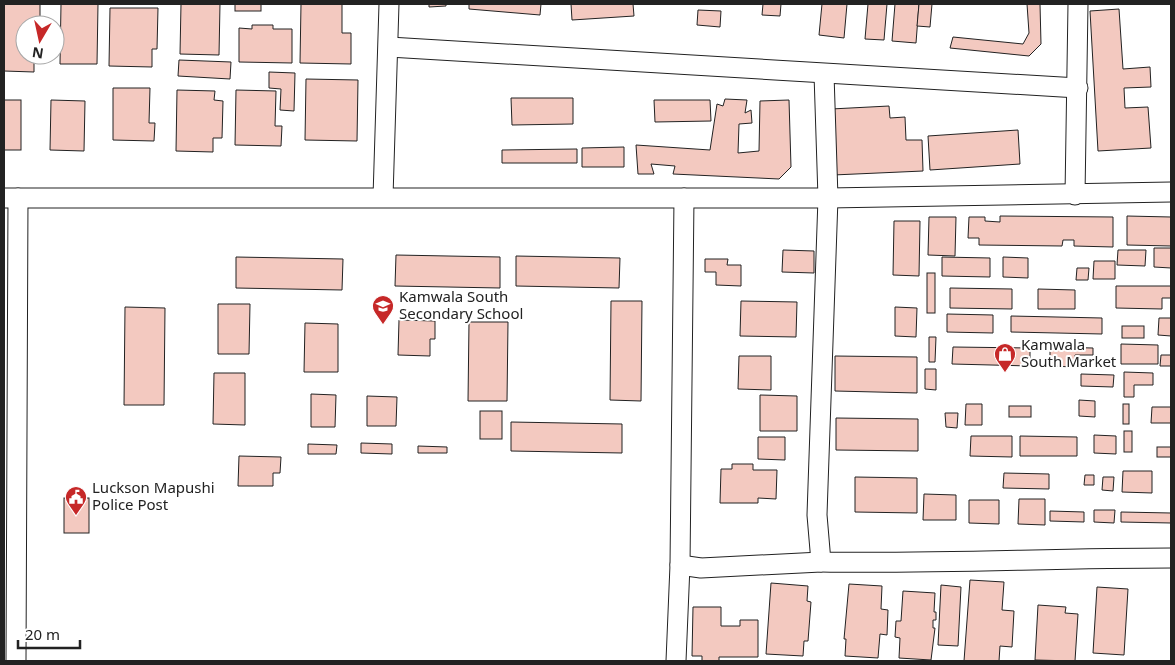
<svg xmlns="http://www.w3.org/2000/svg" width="1175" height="665" viewBox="0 0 1175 665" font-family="'Noto Sans',sans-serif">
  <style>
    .building { fill: #f3c9c0; stroke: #222 }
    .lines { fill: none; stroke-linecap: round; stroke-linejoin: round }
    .minor-casing { stroke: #222; stroke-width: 21 }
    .minor { stroke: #fff; stroke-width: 19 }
    .labels { text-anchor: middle; stroke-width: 4; stroke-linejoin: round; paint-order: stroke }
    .poi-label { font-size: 15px; fill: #222; stroke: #fff; text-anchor: start }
  </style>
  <rect width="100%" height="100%" fill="#fff"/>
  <g class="building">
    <path d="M 4,4 L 40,4 L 40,17 L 35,17 L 35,25 L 25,25 L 25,55 L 34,55 L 34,72 L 4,71 Z"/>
    <path d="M 61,4 L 98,4 L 97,64 L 60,64 Z"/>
    <path d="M 181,4 L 220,4 L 219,55 L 180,54 Z"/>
    <rect x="235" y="4" width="26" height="7"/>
    <path d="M 301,4 L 342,4 L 342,33 L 351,33 L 351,64 L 300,63 Z"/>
    <path d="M 429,4 L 446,4 L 446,6 L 429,7 Z"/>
    <path d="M 469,4 L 541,4 L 540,15 L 469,9 Z"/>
    <path d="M 571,4 L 633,4 L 634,16 L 572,20 Z"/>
    <path d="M 763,4 L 781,4 L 780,16 L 762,15 Z"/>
    <path d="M 822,4 L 847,4 L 844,38 L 819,35 Z"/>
    <path d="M 868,4 L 887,4 L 884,40 L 865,39 Z"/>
    <path d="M 895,4 L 919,4 L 916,43 L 892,41 Z"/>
    <path d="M 919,4 L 932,4 L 930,27 L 917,26 Z"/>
    <path d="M 1027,4 L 1040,4 L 1041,44 L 1029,56 L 950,48 L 953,37 L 1023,44 L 1029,33 Z"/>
    <path d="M 110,8 L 158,8 L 157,49 L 152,49 L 152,67 L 109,66 Z"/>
    <path d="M 1119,9 L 1123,69 L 1150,67 L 1151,87 L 1124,88 L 1125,108 L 1148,107 L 1151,148 L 1098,151 L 1090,11 Z"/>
    <path d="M 698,10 L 721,11 L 720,27 L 697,25 Z"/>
    <path d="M 252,25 L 273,25 L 273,29 L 292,29 L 292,63 L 239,62 L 239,28 L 252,29 Z"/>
    <path d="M 179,60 L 231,62 L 230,79 L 178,76 Z"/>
    <path d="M 269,72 L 295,73 L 294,111 L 280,110 L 281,89 L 269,88 Z"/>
    <path d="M 306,79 L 358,80 L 357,141 L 305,140 Z"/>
    <path d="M 113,88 L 150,88 L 149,123 L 155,123 L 154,141 L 113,140 Z"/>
    <path d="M 177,90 L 215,91 L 214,100 L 223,101 L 222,138 L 213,138 L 213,152 L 176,151 Z"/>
    <path d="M 236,90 L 276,91 L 275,126 L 282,126 L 281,146 L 235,145 Z"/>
    <path d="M 511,98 L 573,98 L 573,124 L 512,125 Z"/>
    <path d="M 725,99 L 747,100 L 745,113 L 751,110 L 752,123 L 739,124 L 738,153 L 759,151 L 760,101 L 789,100 L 791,167 L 779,179 L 673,174 L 675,166 L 651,164 L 654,174 L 638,174 L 636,145 L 710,150 L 717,104 L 723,106 Z"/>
    <rect x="4" y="100" width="17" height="50"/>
    <path d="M 51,100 L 85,101 L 84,151 L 50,150 Z"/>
    <path d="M 654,100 L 710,100 L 711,121 L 655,122 Z"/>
    <path d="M 889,106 L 890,118 L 905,117 L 906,140 L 922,140 L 923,171 L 833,175 L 831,109 Z"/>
    <path d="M 1018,130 L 1020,164 L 930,170 L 928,136 Z"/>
    <path d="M 624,147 L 624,167 L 582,167 L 582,148 Z"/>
    <path d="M 577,149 L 577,163 L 502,163 L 502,150 Z"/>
    <path d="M 1000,216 L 1113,217 L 1113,247 L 1074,246 L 1074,240 L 1063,240 L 1062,246 L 979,245 L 979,238 L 968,238 L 969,217 L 985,217 L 985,221 L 1000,222 Z"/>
    <path d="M 1127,216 L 1171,217 L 1171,246 L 1127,245 Z"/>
    <path d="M 929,217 L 956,217 L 955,256 L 928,255 Z"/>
    <path d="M 894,221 L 920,221 L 919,276 L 893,275 Z"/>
    <path d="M 1154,248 L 1171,248 L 1171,268 L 1154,267 Z"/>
    <path d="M 783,250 L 814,251 L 814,273 L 782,272 Z"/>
    <path d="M 1118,250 L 1146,250 L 1145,266 L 1117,265 Z"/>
    <path d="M 396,255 L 500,257 L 500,288 L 395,286 Z"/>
    <path d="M 516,256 L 620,258 L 619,288 L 516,286 Z"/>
    <path d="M 236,257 L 343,259 L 342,290 L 236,288 Z"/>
    <path d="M 942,257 L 990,258 L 990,277 L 942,276 Z"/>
    <path d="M 1003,257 L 1028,258 L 1028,278 L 1003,277 Z"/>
    <path d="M 705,259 L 728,259 L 727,265 L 741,265 L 741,286 L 716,285 L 716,272 L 705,272 Z"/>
    <path d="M 1094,261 L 1115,261 L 1115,279 L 1093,279 Z"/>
    <path d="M 1077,268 L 1089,268 L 1088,280 L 1076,280 Z"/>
    <rect x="927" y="273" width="8" height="40"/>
    <path d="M 1116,286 L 1171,286 L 1171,298 L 1162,298 L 1162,309 L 1116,308 Z"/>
    <path d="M 950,288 L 1012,289 L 1012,309 L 950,308 Z"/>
    <path d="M 1038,289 L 1075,290 L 1075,309 L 1038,309 Z"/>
    <path d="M 611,301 L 642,301 L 641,401 L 610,400 Z"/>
    <path d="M 741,301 L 797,302 L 796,337 L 740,336 Z"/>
    <path d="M 218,304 L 250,304 L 249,354 L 218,354 Z"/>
    <path d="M 125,307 L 165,308 L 164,405 L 124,405 Z"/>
    <path d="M 895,307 L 917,308 L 916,337 L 895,336 Z"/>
    <path d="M 947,314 L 993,315 L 993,333 L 947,332 Z"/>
    <path d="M 1011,316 L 1102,318 L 1102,334 L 1011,332 Z"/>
    <path d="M 1159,318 L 1171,318 L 1171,336 L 1158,335 Z"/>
    <path d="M 399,320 L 435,321 L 435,339 L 430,339 L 430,356 L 398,355 Z"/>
    <path d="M 469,322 L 508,322 L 507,401 L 468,401 Z"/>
    <path d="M 305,323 L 338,324 L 338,372 L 304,372 Z"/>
    <rect x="1122" y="326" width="22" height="12"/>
    <path d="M 929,337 L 936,337 L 935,362 L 929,362 Z"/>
    <path d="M 1121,344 L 1158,345 L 1158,364 L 1121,364 Z"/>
    <path d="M 953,347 L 1030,348 L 1030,366 L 952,364 Z"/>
    <path d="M 1050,347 L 1093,348 L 1093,355 L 1075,355 L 1075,367 L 1050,366 Z"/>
    <path d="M 1161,355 L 1171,355 L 1171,366 L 1160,366 Z"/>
    <path d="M 739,356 L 771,356 L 771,390 L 738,389 Z"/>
    <path d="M 835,356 L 917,357 L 917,393 L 835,391 Z"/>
    <path d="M 925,369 L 936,369 L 936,390 L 925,389 Z"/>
    <path d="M 1124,372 L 1153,373 L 1153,385 L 1134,385 L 1134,397 L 1124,397 Z"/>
    <path d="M 214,373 L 245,373 L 245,425 L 213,424 Z"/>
    <path d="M 1081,374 L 1114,375 L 1113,387 L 1081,386 Z"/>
    <path d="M 311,394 L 336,395 L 335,427 L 311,427 Z"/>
    <path d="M 760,395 L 797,396 L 797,431 L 760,431 Z"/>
    <path d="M 367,396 L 397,397 L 396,426 L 367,426 Z"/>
    <path d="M 1079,400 L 1095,401 L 1095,417 L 1079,416 Z"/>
    <path d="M 966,404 L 982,404 L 982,425 L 965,425 Z"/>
    <rect x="1123" y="404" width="6" height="20"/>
    <rect x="1009" y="406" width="22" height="11"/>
    <path d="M 1152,407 L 1171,407 L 1171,423 L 1151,423 Z"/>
    <rect x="480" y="411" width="22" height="28"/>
    <path d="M 945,413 L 958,413 L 957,428 L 946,427 Z"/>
    <path d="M 836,418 L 918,419 L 918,451 L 836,450 Z"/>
    <path d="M 511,422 L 622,424 L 622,453 L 511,451 Z"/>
    <rect x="1124" y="431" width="8" height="21"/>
    <path d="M 1094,435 L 1116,436 L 1116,454 L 1094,453 Z"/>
    <path d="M 971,436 L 1012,436 L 1012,457 L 970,456 Z"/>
    <path d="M 1020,436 L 1077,437 L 1077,456 L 1020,456 Z"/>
    <path d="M 758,437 L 785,437 L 785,460 L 758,459 Z"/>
    <path d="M 361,443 L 392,444 L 392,454 L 361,453 Z"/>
    <path d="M 308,444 L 337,445 L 336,454 L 308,454 Z"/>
    <path d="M 418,446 L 447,447 L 447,453 L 418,453 Z"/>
    <rect x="1157" y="447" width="14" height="10"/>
    <path d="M 239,456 L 281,457 L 280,473 L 273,473 L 273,486 L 238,486 Z"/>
    <path d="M 732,464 L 753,464 L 753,470 L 777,470 L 776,499 L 758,498 L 758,503 L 720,503 L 721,469 L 732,469 Z"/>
    <path d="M 1123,471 L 1152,471 L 1152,493 L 1122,492 Z"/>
    <path d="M 1004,473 L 1049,474 L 1049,489 L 1003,488 Z"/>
    <path d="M 1085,475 L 1094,475 L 1094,485 L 1084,485 Z"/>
    <path d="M 855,477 L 917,478 L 917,513 L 855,512 Z"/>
    <path d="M 1103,477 L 1114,477 L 1113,491 L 1102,490 Z"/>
    <path d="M 924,494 L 956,495 L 956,520 L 923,520 Z"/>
    <rect x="64" y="498" width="25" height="35"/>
    <path d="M 1019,499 L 1045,499 L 1045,525 L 1018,524 Z"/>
    <path d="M 969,500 L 999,500 L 999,524 L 969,523 Z"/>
    <path d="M 1094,510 L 1115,510 L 1114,523 L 1094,522 Z"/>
    <path d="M 1050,511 L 1084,512 L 1084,522 L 1050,521 Z"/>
    <path d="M 1121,512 L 1171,513 L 1171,523 L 1121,522 Z"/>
    <path d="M 970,580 L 1004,582 L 1002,610 L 1014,611 L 1012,647 L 1000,646 L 999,661 L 964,661 Z"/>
    <path d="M 771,583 L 808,586 L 807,601 L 811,602 L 808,641 L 804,641 L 803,656 L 766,654 Z"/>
    <path d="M 849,584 L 882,586 L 881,609 L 888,610 L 887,635 L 880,634 L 878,658 L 845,656 L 846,639 L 844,639 Z"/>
    <path d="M 941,585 L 961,587 L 958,646 L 938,645 Z"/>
    <path d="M 1097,587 L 1128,589 L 1124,655 L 1093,653 Z"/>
    <path d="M 903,591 L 935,593 L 934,612 L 936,612 L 936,620 L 933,620 L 933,628 L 935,628 L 931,660 L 899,658 L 900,638 L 895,637 L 896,621 L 901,621 Z"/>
    <path d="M 1038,605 L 1066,607 L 1065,613 L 1078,614 L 1075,661 L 1035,660 Z"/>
    <path d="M 693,607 L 721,607 L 721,626 L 740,626 L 740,620 L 758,620 L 758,657 L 719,657 L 719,661 L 702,661 L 702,656 L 692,656 Z"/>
  </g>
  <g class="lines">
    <g class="minor-casing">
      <g id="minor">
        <path d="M 389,47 L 1078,88"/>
        <path d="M 824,74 L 828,198 L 817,515 L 821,562 C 938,564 1054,558 1171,558"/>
        <path d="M 1075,195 L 1078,4"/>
        <path d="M 383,197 L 389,4"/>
        <path d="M 4,198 L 828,198 L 1171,192"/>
        <path d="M 680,565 L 684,198"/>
        <path d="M 16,661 L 18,198"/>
        <path d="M 676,661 L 680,565 L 701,568 L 821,562"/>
      </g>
    </g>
    <use href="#minor" class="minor"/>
  </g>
  <defs>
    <g id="school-pin" transform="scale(1.125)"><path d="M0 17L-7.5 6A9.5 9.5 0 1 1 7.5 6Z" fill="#c62828" stroke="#fff"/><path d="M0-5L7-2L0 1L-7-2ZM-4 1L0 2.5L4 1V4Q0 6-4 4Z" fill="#fff"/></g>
    <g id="shop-pin" transform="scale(1.125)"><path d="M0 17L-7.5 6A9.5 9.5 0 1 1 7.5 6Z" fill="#c62828" stroke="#fff"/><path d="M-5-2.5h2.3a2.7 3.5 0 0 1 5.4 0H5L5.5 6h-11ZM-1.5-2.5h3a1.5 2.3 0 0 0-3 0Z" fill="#fff"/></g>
    <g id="civic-pin" transform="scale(1.125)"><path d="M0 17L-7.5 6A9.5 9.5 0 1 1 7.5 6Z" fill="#c62828" stroke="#fff"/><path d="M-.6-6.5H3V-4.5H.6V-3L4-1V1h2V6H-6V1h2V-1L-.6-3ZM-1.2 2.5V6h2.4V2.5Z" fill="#fff"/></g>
  </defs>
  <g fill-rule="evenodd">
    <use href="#school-pin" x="383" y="306"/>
    <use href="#shop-pin" x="1005" y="354"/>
    <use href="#civic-pin" x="76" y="497"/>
  </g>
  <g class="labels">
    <g class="poi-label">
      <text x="399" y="302">Kamwala South<tspan x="399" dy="17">Secondary School</tspan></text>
      <text x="1021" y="350">Kamwala<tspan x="1021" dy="17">South Market</tspan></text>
      <text x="92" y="493">Luckson Mapushi<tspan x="92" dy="17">Police Post</tspan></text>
    </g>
  </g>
  <rect width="1175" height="665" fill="none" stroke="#222222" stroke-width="10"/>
  <g transform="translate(40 40) rotate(189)"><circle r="24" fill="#ffffff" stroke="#a7a7a7"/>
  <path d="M0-4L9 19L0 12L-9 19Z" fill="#c62828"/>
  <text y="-8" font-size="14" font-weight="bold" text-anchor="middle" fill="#222222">N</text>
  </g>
  <path d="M18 640v8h62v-8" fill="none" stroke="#222222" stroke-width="2.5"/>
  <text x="25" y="640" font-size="15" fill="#222222" stroke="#ffffff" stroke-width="4" paint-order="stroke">20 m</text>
</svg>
